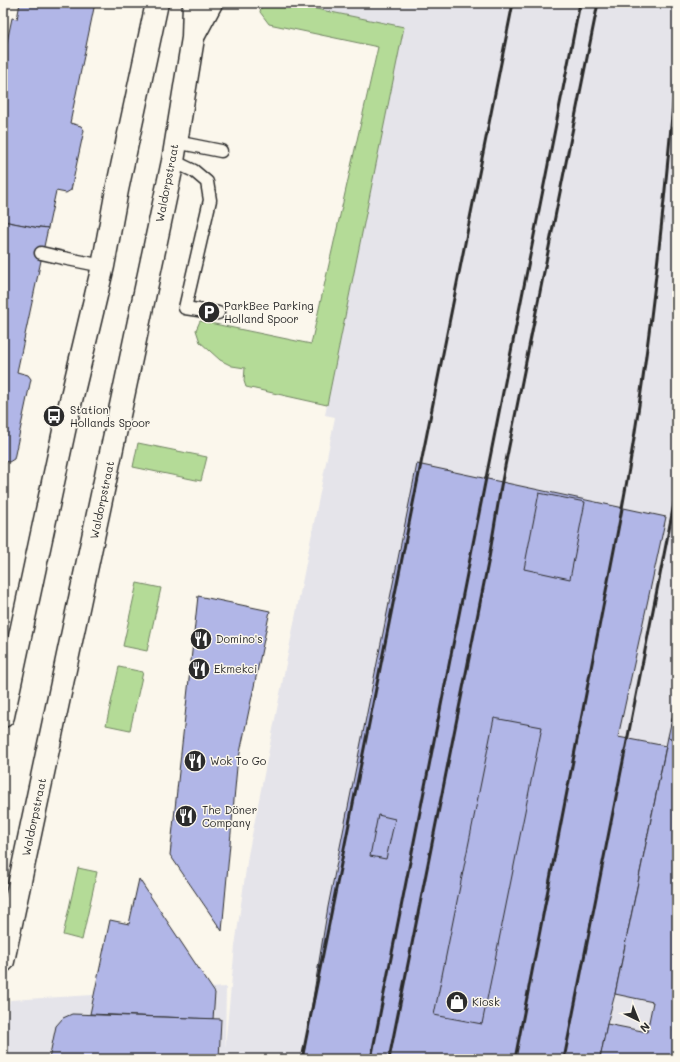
<svg xmlns="http://www.w3.org/2000/svg" width="680" height="1062" viewBox="0 0 680 1062" font-family="Mali,sans-serif">
  <style>
    .built { fill: #e5e4ea }
    .green { fill: #b4db97; stroke: #708361 }
    .building { fill: #b1b6e7; stroke: #2b2b2b }
    .lines { fill: none; stroke-linecap: round; stroke-linejoin: round }
    .lane-casing { stroke: #2b2b2b; stroke-width: 15 }
    .street-casing { stroke: #2b2b2b; stroke-width: 25 }
    .secondary-casing { stroke: #2b2b2b; stroke-width: 25 }
    .lane { stroke: #fbf7ec; stroke-width: 12 }
    .street { stroke: #fbf7ec; stroke-width: 22 }
    .secondary { stroke: #fbf7ec; stroke-width: 22 }
    .rail { stroke: #2b2b2b; stroke-width: 3 }
    .labels { text-anchor: middle; stroke-width: 3; stroke-linejoin: round; paint-order: stroke }
    .street-label { font-size: 11px; fill: #2b2b2b; stroke: #fbf7ec }
    .poi-label { font-size: 11px; fill: #2b2b2b; stroke: #fbf7ec; text-anchor: start }
  </style>
  <rect width="100%" height="100%" fill="#fbf7ec"/>
  <filter id="ink" filterUnits="userSpaceOnUse"><feTurbulence type="fractalNoise" baseFrequency=".025" numOctaves="2"/><feDisplacementMap in="SourceGraphic" scale="8" xChannelSelector="R" yChannelSelector="G"/><feConvolveMatrix kernelMatrix="1 2 1 2 8 2 1 2 1" color-interpolation-filters="sRGB"/></filter>
  <g filter="url(#ink)">
    <path class="built" d="M 287,3 L 677,3 L 677,1059 L 3,1059 L 3,1033 L 10,1000 L 226,987 L 225,1047 L 235,946 L 248,855 L 335,417 L 325,415 L 404,28 Z"/>
    <g class="green">
      <path d="M 262,3 L 287,3 L 404,27 L 327,405 L 246,387 L 244,381 L 245,368 L 232,366 L 220,360 L 200,342 L 196,330 L 200,321 L 311,344 L 378,47 L 269,24 L 260,12 Z"/>
      <path d="M 138,443 L 207,457 L 201,481 L 133,467 Z"/>
      <path d="M 137,583 L 161,588 L 147,651 L 123,646 Z"/>
      <path d="M 119,667 L 143,672 L 130,730 L 106,725 Z"/>
      <path d="M 78,868 L 97,872 L 82,940 L 63,935 Z"/>
    </g>
    <g class="building">
      <path d="M 20,3 L 95,3 L 70,123 L 81,126 L 84,130 L 71,190 L 66,193 L 56,191 L 48,228 L 39,227 L 39,228 L 3,221 L 3,61 L 12,18 L 17,19 Z"/>
      <path d="M 3,221 L 39,228 L 39,227 L 48,228 L 17,372 L 28,375 L 31,379 L 14,459 L 9,462 L 3,461 Z"/>
      <path d="M 417,464 L 666,517 L 618,737 L 666,746 L 615,994 L 607,1024 L 600,1059 L 303,1059 L 328,907 Z"/>
      <path d="M 539,493 L 585,502 L 570,579 L 524,569 Z"/>
      <path d="M 198,596 L 270,611 L 237,767 L 222,931 L 170,855 Z"/>
      <path d="M 677,696 L 677,741 L 668,737 Z"/>
      <path d="M 494,718 L 542,727 L 482,1024 L 434,1015 Z"/>
      <path d="M 668,737 L 677,741 L 677,1017 L 674,1032 L 676,1032 L 675,1038 L 677,1038 L 677,1059 L 600,1059 L 607,1024 L 647,1032 L 653,1002 L 615,994 Z"/>
      <path d="M 378,815 L 395,819 L 386,859 L 370,856 Z"/>
      <path d="M 139,879 L 215,993 L 213,1019 L 90,1014 L 110,920 L 129,924 Z"/>
      <path d="M 72,1014 L 221,1019 L 219,1059 L 49,1059 L 56,1026 L 63,1018 Z"/>
    </g>
    <g class="lines">
      <g class="lane-casing">
        <g id="lane">
          <path d="M 176,142 L 221,151"/>
          <path d="M 173,161 L 194,171 L 207,182 L 210,200 L 185,308 L 218,313"/>
          <path d="M 41,253 L 63,258 L 103,266"/>
        </g>
      </g>
      <g class="street-casing">
        <path id="street" d="M 3,716 L 67,417 L 103,266 L 117,190 L 157,3"/>
      </g>
      <g class="secondary-casing">
        <g id="secondary">
          <path d="M 195,33 L 211,3"/>
          <path d="M 3,961 L 173,161 L 193,38 L 194,3"/>
        </g>
      </g>
      <use href="#lane" class="lane"/>
      <use href="#street" class="street"/>
      <use href="#secondary" class="secondary"/>
      <g class="rail">
        <path d="M 302,1059 L 513,3"/>
        <path d="M 371,1059 L 580,3"/>
        <path d="M 389,1059 L 489,558 L 501,486 L 598,3"/>
        <path d="M 515,1059 L 621,514 C 649,363 664,211 677,59"/>
        <path d="M 564,1059 L 677,489"/>
      </g>
    </g>
  </g>
  <defs>
    <g id="parking-disc" transform="scale(1.15)"><circle r="9.5" fill="#2b2b2b" stroke="#fbf7ec"/><path d="M-3.5-5.5H1a3.5 3.5 0 0 1 0 7H-1V5.5H-3.5ZM-1-3.4V-.6H.8a1.4 1.4 0 0 0 0-2.8Z" fill="#fff"/></g>
    <g id="bus-disc" transform="scale(1.15)"><circle r="9.5" fill="#2b2b2b" stroke="#fbf7ec"/><path d="M-5-6H5V4H4V6H2V4H-2V6H-4V4H-5ZM-3.5-4V0h7V-4ZM-3.5 1.2v1.5H-2V1.2ZM2 1.2v1.5H3.5V1.2Z" fill="#fff"/></g>
    <g id="restaurant-disc" transform="scale(1.15)"><circle r="9.5" fill="#2b2b2b" stroke="#fbf7ec"/><path d="M-5-6h1v4h1v-4h1v4h1v-4h1v5L-1.5 .5V6h-2V.5L-5-1ZM5-6V6H3V1.5H1.5Q1.5-4 5-6Z" fill="#fff"/></g>
    <g id="shop-disc" transform="scale(1.15)"><circle r="9.5" fill="#2b2b2b" stroke="#fbf7ec"/><path d="M-5-2.5h2.3a2.7 3.5 0 0 1 5.4 0H5L5.5 6h-11ZM-1.5-2.5h3a1.5 2.3 0 0 0-3 0Z" fill="#fff"/></g>
  </defs>
  <g fill-rule="evenodd">
    <use href="#parking-disc" x="209" y="312"/>
    <use href="#bus-disc" x="54" y="416"/>
    <use href="#restaurant-disc" x="201" y="639"/>
    <use href="#restaurant-disc" x="199" y="669"/>
    <use href="#restaurant-disc" x="195" y="761"/>
    <use href="#restaurant-disc" x="186" y="816"/>
    <use href="#shop-disc" x="457" y="1002"/>
  </g>
  <g class="labels">
    <g class="street-label">
      <text transform="translate(167 183) rotate(-79)" y="4">Waldorpstraat</text>
      <text transform="translate(102 500) rotate(-78)" y="4">Waldorpstraat</text>
      <text transform="translate(34 817) rotate(-78)" y="4">Waldorpstraat</text>
    </g>
    <g class="poi-label">
      <text x="224" y="310">ParkBee Parking<tspan x="224" dy="13">Holland Spoor</tspan></text>
      <text x="70" y="414">Station<tspan x="70" dy="13">Hollands Spoor</tspan></text>
      <text x="216" y="643">Domino's</text>
      <text x="214" y="673">Ekmekci</text>
      <text x="210" y="765">Wok To Go</text>
      <text x="202" y="814">The Döner<tspan x="202" dy="13">Company</tspan></text>
      <text x="472" y="1006">Kiosk</text>
    </g>
  </g>
  <rect width="680" height="1062" fill="none" stroke="#fbf7ec" stroke-width="16"/>
  <rect x="8" y="8" width="664" height="1046" fill="none" stroke="#2b2b2b" stroke-width="1.5" filter="url(#ink)"/>
  <g transform="translate(638 1020) rotate(137)" stroke="#fbf7ec" stroke-width="3" paint-order="stroke">
  <path d="M0-3L7 15L0 10L-7 15Z" fill="#2b2b2b"/>
  <text y="-6" font-size="11" font-weight="bold" text-anchor="middle" fill="#2b2b2b">N</text>
  </g>
</svg>
